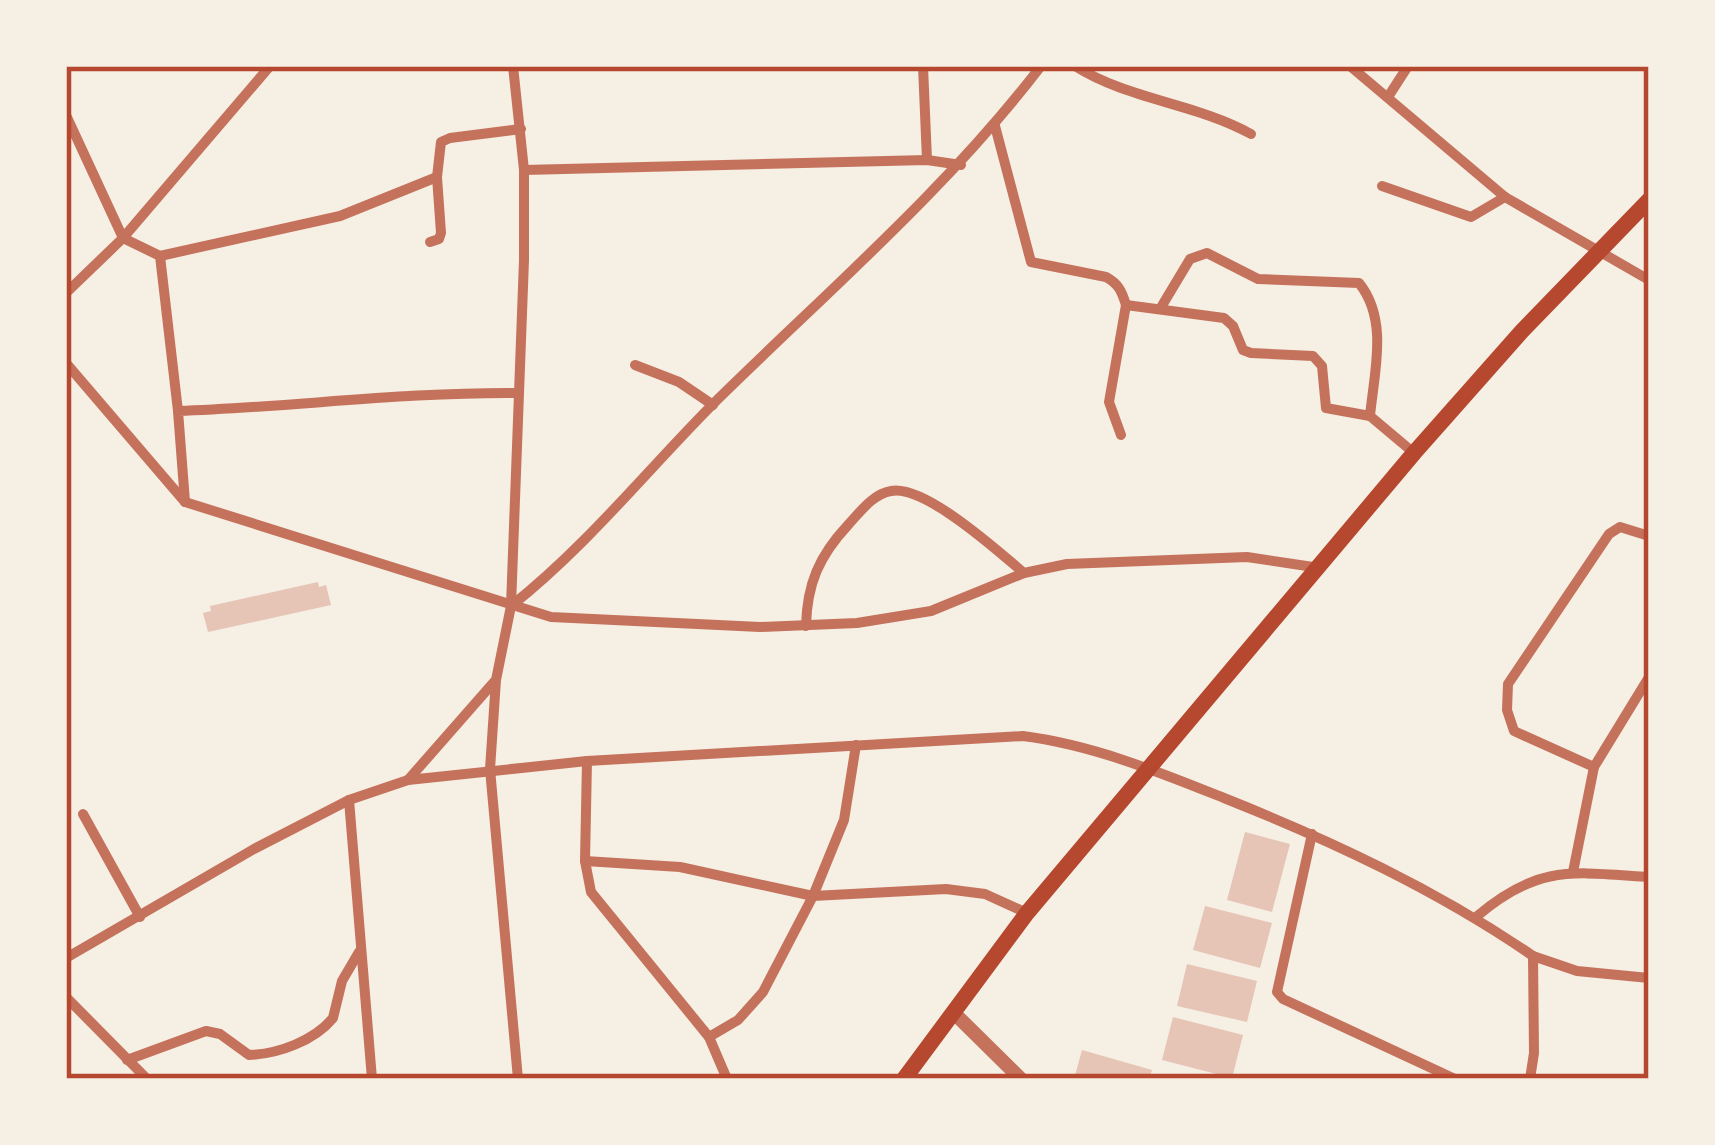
<svg xmlns="http://www.w3.org/2000/svg" width="1715" height="1145" viewBox="0 0 1715 1145" font-family="'Open Sans',sans-serif">
  <style>
    .building { fill: #e6c5b7 }
    .lines { fill: none; stroke-linecap: round; stroke-linejoin: round }
    .minor { stroke: #c5725c; stroke-width: 10 }
    .tertiary { stroke: #c5725c; stroke-width: 14 }
    .secondary { stroke: #b5482f; stroke-width: 16 }
    .neatline { fill: none; stroke: #b5482f; stroke-width: 4.5 }
  </style>
  <rect width="100%" height="100%" fill="#f6efe4"/>
  <g class="building">
    <path d="M 318,582 L 319,587 L 326,585 L 331,605 L 208,632 L 203,613 L 211,611 L 210,606 Z"/>
    <path d="M 1245,832 L 1290,844 L 1272,912 L 1227,900 Z"/>
    <path d="M 1205,906 L 1272,923 L 1260,968 L 1193,950 Z"/>
    <path d="M 1187,964 L 1257,981 L 1247,1022 L 1177,1006 Z"/>
    <path d="M 1173,1017 L 1243,1035 L 1232,1078 L 1162,1060 Z"/>
    <path d="M 1082,1050 L 1152,1070 L 1149,1079 L 1074,1079 Z"/>
  </g>
  <g class="lines">
    <g class="minor">
      <path d="M 513,66 L 524,170 L 524,260 L 511,606 L 496,680 L 490,769 L 518,1079"/>
      <path d="M 923,66 L 927,160"/>
      <path d="M 1075,66 C 1129,100 1195,103 1251,134"/>
      <path d="M 1350,66 L 1505,197 L 1649,280"/>
      <path d="M 1388,97 L 1408,66"/>
      <path d="M 66,115 L 123,238 L 160,256 L 178,411"/>
      <path d="M 995,126 L 1031,262 L 1106,277 C 1119,284 1122,292 1126,305 L 1109,402 L 1121,435"/>
      <path d="M 524,170 L 927,160 L 961,165"/>
      <path d="M 1382,186 L 1471,217 L 1505,197"/>
      <path d="M 430,242 L 439,239 L 441,233 L 437,177"/>
      <path d="M 160,256 L 340,216 L 437,177 L 441,142 L 450,138 L 521,129"/>
      <path d="M 66,293 L 123,238 L 270,66"/>
      <path d="M 1126,305 L 1224,318 L 1233,326 L 1243,350 L 1251,353 L 1313,356 L 1322,366 L 1326,408 L 1370,416"/>
      <path d="M 1160,309 L 1190,259 L 1207,253 L 1258,279 L 1359,283 C 1389,320 1374,373 1370,416 L 1414,453"/>
      <path d="M 66,363 L 185,502 L 551,617 L 760,627 L 857,623 L 931,611 L 1024,573 L 1067,564 L 1247,557 L 1320,568"/>
      <path d="M 635,365 L 679,382 L 713,405"/>
      <path d="M 185,502 L 178,411 C 292,407 405,392 518,393"/>
      <path d="M 511,606 C 588,545 648,469 717,400 C 828,291 946,190 1041,66"/>
      <path d="M 806,626 C 807,584 819,556 848,525 C 860,512 873,494 891,491 C 924,484 998,551 1024,573"/>
      <path d="M 587,761 L 585,861 L 591,892 L 709,1037 L 727,1079"/>
      <path d="M 1594,767 L 1514,731 L 1507,710 L 1508,684 L 1609,534 L 1620,527 L 1649,536"/>
      <path d="M 408,780 L 494,682"/>
      <path d="M 349,800 L 372,1079"/>
      <path d="M 83,814 L 140,917"/>
      <path d="M 1312,834 L 1277,992 L 1283,999 L 1455,1079"/>
      <path d="M 585,861 L 680,867 L 813,896 L 946,889 L 985,894 L 1027,913"/>
      <path d="M 1573,872 L 1594,767 L 1649,677"/>
      <path d="M 1476,917 C 1538,864 1572,872 1649,877"/>
      <path d="M 66,958 L 254,849 L 349,800 L 408,780 L 587,761 L 1023,736 C 1093,745 1159,772 1224,798 C 1332,841 1437,890 1533,956"/>
      <path d="M 66,997 L 147,1079"/>
      <path d="M 709,1037 L 738,1020 L 763,992 L 813,896 L 844,820 L 856,745"/>
      <path d="M 127,1060 L 206,1031 L 220,1034 L 249,1055 C 278,1054 314,1041 333,1018 L 342,981 L 359,952"/>
      <path d="M 1530,1079 L 1534,1053 L 1533,956 L 1577,971 L 1649,978"/>
    </g>
    <path class="tertiary" d="M 955,1014 L 1021,1079"/>
    <path class="secondary" d="M 904,1079 L 1027,913 L 1414,453 L 1522,331 L 1649,200"/>
  </g>
  <rect width="1715" height="1145" fill="none" stroke="#f6efe4" stroke-width="138"/>
  <rect x="69" y="69" width="1577" height="1007" class="neatline"/>
</svg>
